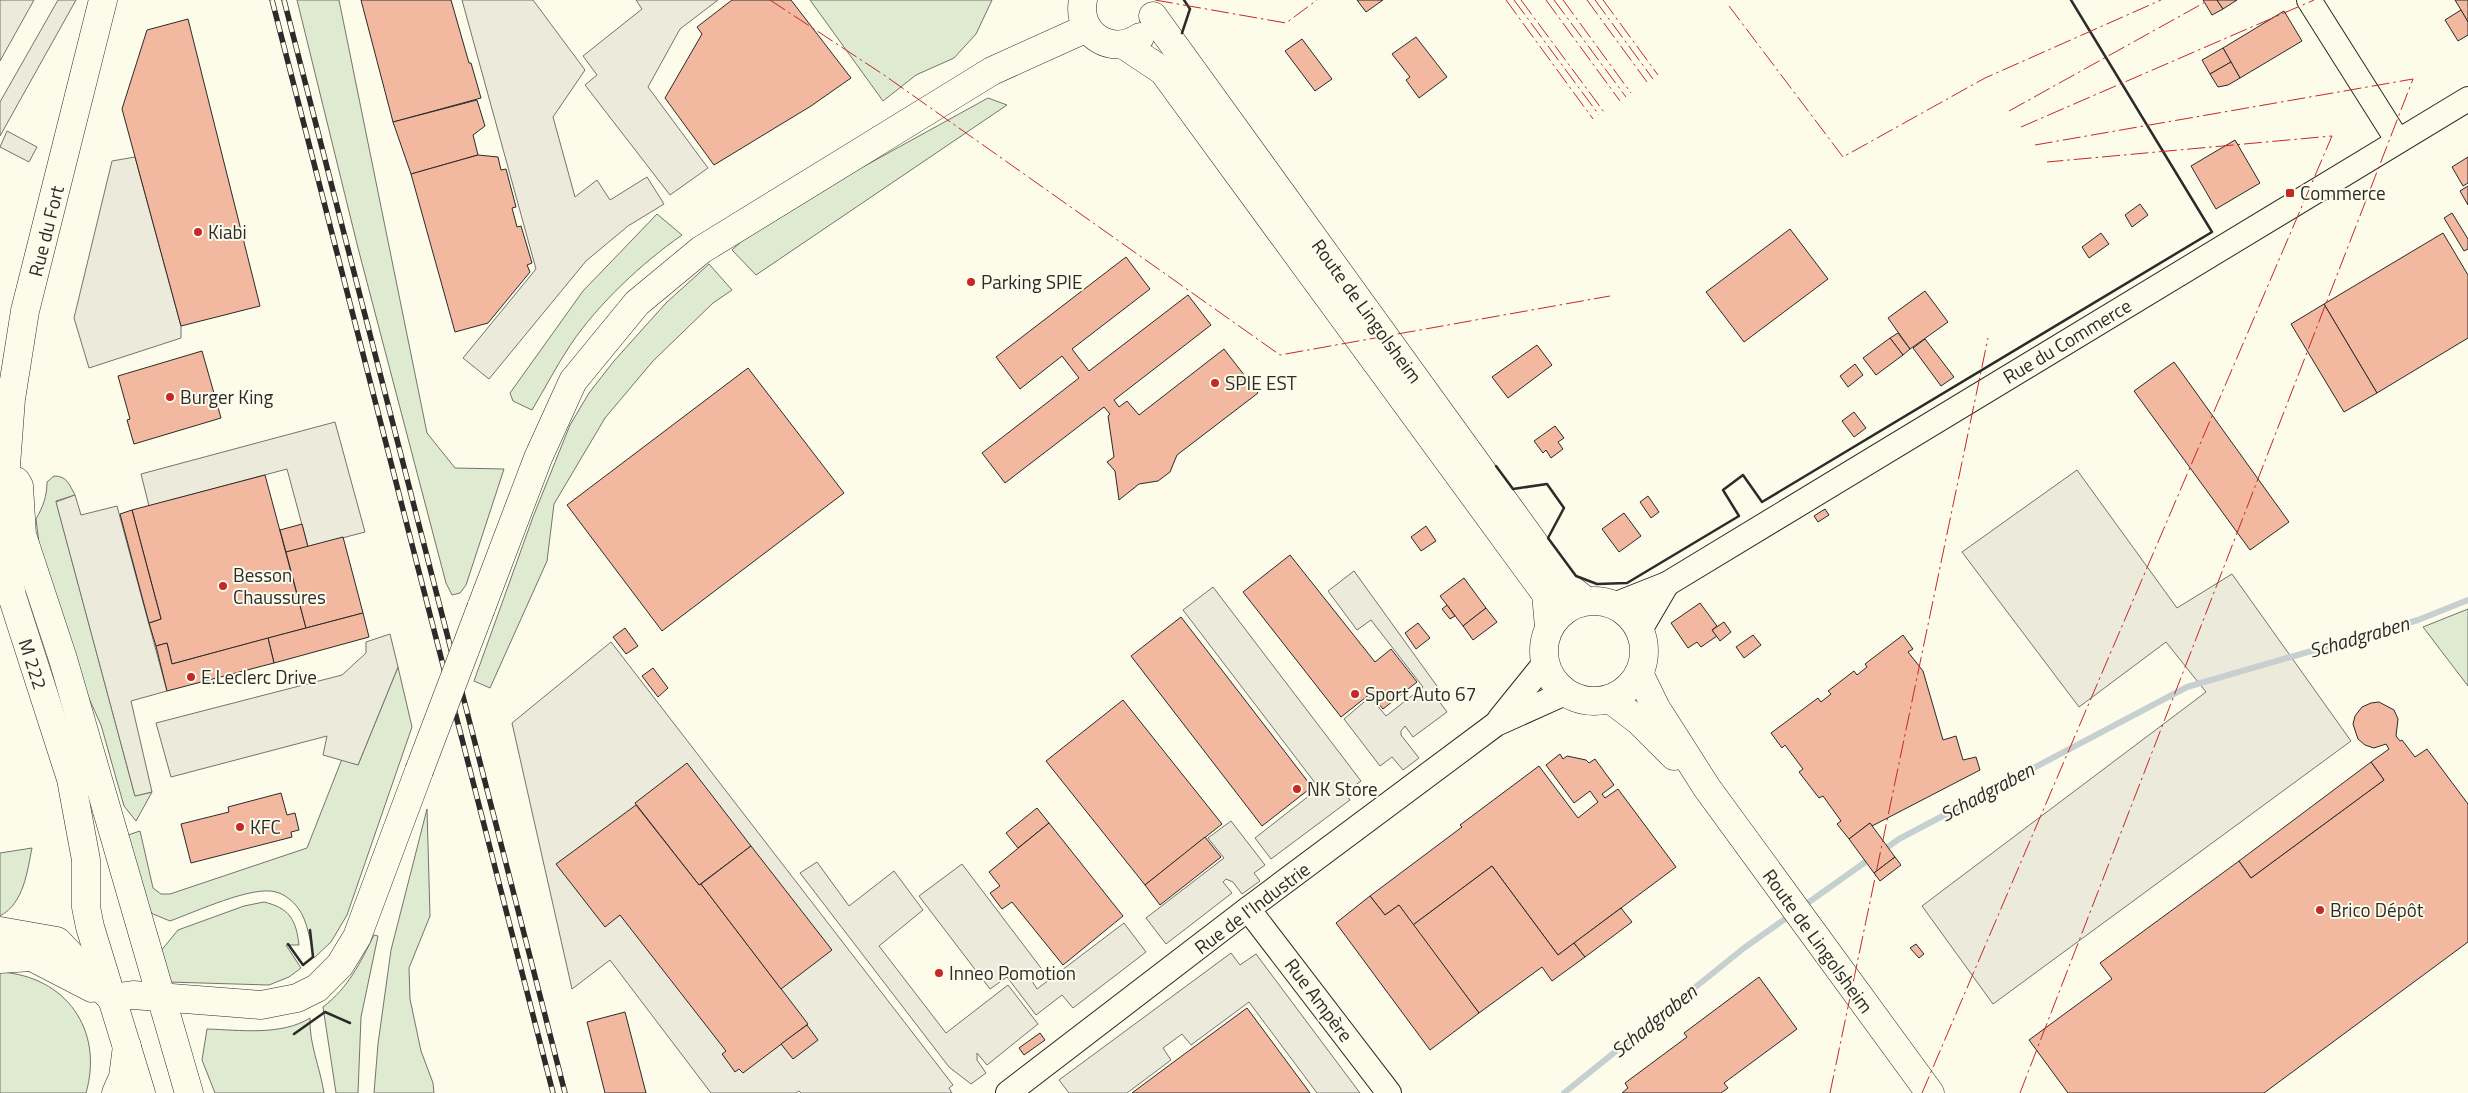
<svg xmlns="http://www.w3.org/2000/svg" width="2468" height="1093" viewBox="0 0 2468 1093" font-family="'Titillium Web',sans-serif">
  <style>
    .green { fill: #deebd1; stroke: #74746e }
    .parking { fill: #eceadb; stroke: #74746e }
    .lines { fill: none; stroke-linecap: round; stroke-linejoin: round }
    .stream { stroke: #c7d0d0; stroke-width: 6 }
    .building { fill: #f2b8a0; stroke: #2b2b2b }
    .minor-casing { stroke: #2b2b2b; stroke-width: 26 }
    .major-casing { stroke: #2b2b2b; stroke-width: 29 }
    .highway-casing { stroke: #2b2b2b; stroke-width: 29 }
    .minor { stroke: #fdfbea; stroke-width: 24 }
    .major { stroke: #fdfbea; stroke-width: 28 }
    .highway { stroke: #fdfbea; stroke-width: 28 }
    .rail-casing { stroke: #2b2b2b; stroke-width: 5.5 }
    .rail { stroke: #fdfbea; stroke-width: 4; stroke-dasharray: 11; stroke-linecap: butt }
    .major-bridge-casing { stroke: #2b2b2b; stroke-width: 29; stroke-linecap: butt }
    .major-bridge { stroke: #fdfbea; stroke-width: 28 }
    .wall { stroke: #2b2b2b; stroke-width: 2.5 }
    .power { stroke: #c62828; stroke-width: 1; stroke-dasharray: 18 4 2.5 4; stroke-linecap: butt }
    .poi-dot { fill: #c62828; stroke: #fdfbea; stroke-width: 2 }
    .labels { text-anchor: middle; stroke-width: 4; stroke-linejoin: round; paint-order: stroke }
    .poi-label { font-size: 19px; fill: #2b2b2b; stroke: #fdfbea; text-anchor: start }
    .street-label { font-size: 19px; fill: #2b2b2b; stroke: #fdfbea }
    .water-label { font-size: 20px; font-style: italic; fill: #2b2b2b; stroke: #fdfbea }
  </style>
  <rect width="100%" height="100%" fill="#fdfbea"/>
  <g class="green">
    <path d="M 297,0 L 339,0 L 427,433 L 455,468 L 504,469 L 466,585 L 460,593 L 452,595 L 446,583 L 358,248 Z"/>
    <path d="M 810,0 L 992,0 L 976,34 L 954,58 L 916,75 L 883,101 Z"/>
    <path d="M 988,98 L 1007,105 L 756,275 L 732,250 L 742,241 L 861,168 Z"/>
    <path d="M 657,214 L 682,235 C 642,263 599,303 571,344 C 557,365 545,388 532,410 L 513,401 L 510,393 L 583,291 Z"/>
    <path d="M 709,264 L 732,290 L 713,303 L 653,361 L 605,418 L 554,504 L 547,561 L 490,688 L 474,681 L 533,517 L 570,425 L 589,393 L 614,361 L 666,303 Z"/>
    <path d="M 54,476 C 67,476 69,484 75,495 L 56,501 L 135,796 L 152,792 L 136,821 L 124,806 L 101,725 L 73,663 L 41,560 L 36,519 C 43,507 47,496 47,482 Z"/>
    <path d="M 2468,609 L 2468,686 L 2423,627 Z"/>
    <path d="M 398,667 L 412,727 L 347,915 L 331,942 L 314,958 C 310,942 308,921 298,908 C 293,901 284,894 276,892 C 253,885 195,912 170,921 L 153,914 L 148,909 L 125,836 L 140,831 L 153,888 L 161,894 L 170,894 L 307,848 L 342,759 L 358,765 Z"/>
    <path d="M 427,809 L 430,916 L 409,968 L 410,999 L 421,1051 L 433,1083 L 434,1093 L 374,1093 L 378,1044 L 391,950 Z"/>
    <path d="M 32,848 C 27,872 24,903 0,916 L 0,853 Z"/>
    <path d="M 264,902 C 289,908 296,919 299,945 L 286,945 L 301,968 L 289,977 L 269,985 L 168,982 L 160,952 L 178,930 L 244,906 Z"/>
    <path d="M 374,935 L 378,936 L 361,1017 L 358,1093 L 336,1093 L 323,1007 C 349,987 360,963 374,935 Z"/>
    <path d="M 0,972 C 66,976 104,1030 86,1093 L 0,1093 Z"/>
    <path d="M 310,1018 C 309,1044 320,1067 324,1093 L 215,1093 L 202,1060 L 207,1029 C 240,1030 281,1036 310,1018 Z"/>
  </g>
  <g class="parking">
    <path d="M 0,0 L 34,0 L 0,61 Z"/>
    <path d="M 58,0 L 76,0 L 0,136 L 0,102 Z"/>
    <path d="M 462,0 L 533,0 L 585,70 L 553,117 L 575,197 L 597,180 L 610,200 L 647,177 L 664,204 L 628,226 L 586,261 L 489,379 L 463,358 L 536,269 Z"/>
    <path d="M 636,0 L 718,0 L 680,29 L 648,87 L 708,168 L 670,195 L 585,85 L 597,75 L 583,56 L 642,9 Z"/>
    <path d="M 7,131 L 37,147 L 29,162 L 0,147 Z"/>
    <path d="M 135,157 L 181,326 L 181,338 L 89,368 L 74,318 L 112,161 Z"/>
    <path d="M 335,422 L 365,532 L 308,547 L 287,469 L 149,506 L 141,474 Z"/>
    <path d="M 2077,470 L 2177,608 L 2232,574 L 2351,741 L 1993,1004 L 1922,906 L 2206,692 L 2166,642 L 2079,707 L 1962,552 Z"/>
    <path d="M 75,495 L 81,515 L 117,506 L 167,691 L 131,701 L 152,792 L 135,796 L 56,502 Z"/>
    <path d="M 1354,571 L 1442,693 L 1442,698 L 1439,701 L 1447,712 L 1413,737 L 1405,726 L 1401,731 L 1401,735 L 1419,758 L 1403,770 L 1392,757 L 1380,766 L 1344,719 L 1370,697 L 1386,716 L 1423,687 L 1371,620 L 1357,630 L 1328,591 Z"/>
    <path d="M 1213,587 L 1361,781 L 1345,793 L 1350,800 L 1271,859 L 1255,838 L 1319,788 L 1183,610 Z"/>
    <path d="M 390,634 L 398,667 L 358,765 L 323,755 L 327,736 L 171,777 L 156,723 L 342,675 L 366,653 L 366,642 Z"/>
    <path d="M 611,642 L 953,1085 L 949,1088 L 952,1093 L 801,1093 L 799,1091 L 796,1093 L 711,1093 L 610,960 L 572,989 L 512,723 Z"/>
    <path d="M 1231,821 L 1265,865 L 1254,873 L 1260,881 L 1242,894 L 1233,882 L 1226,879 L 1223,882 L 1232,893 L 1166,944 L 1146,918 L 1224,858 L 1208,838 Z"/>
    <path d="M 817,862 L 849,906 L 894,871 L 923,910 L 879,946 L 946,1033 L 1008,985 L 1038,1024 L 987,1065 L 977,1053 L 977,1060 L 986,1073 L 971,1084 L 949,1067 L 800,873 Z"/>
    <path d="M 962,864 L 1044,972 L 1032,981 L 1037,989 L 1124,923 L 1146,952 L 1073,1008 L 1062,995 L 1036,1015 L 1007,977 L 990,989 L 919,896 Z"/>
    <path d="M 1231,953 L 1240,965 L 1256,954 L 1360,1093 L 1317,1093 L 1249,1002 L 1191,1045 L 1182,1034 L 1163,1048 L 1171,1060 L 1127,1093 L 1069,1093 L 1059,1080 Z"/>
  </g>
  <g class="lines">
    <g class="stream">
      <path d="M 1882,851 L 1899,839 L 2187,687 L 2418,620 L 2468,600"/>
      <path d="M 1802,907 L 1871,858"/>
      <path d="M 1564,1093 L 1744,948 L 1792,914"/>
    </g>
  </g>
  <g class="building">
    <path d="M 361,0 L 451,0 L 469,63 L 471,63 L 481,98 L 393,122 Z"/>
    <path d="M 732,0 L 791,0 L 851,78 L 811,106 L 714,165 L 665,98 L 702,34 L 697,27 Z"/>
    <path d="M 1357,0 L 1383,0 L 1366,12 Z"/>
    <path d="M 2203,0 L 2217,0 L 2223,9 L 2212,15 Z"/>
    <path d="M 2217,0 L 2237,0 L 2223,9 Z"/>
    <path d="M 2455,0 L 2468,0 L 2468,22 L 2461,10 Z"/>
    <path d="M 2461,10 L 2468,22 L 2468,35 L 2458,41 L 2445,20 Z"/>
    <path d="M 2284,11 L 2302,41 L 2240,78 L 2223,48 Z"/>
    <path d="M 188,19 L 260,306 L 181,326 L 122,109 L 147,30 Z"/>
    <path d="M 1416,37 L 1447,77 L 1419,98 L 1406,80 L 1410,77 L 1392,54 Z"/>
    <path d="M 1302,39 L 1332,79 L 1315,91 L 1285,51 Z"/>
    <path d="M 2223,48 L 2231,62 L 2210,74 L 2202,60 Z"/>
    <path d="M 2231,62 L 2240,78 L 2228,85 L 2218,87 L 2210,74 Z"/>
    <path d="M 477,100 L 485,126 L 473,135 L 478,155 L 411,174 L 393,122 Z"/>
    <path d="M 2235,140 L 2260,183 L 2216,209 L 2191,166 Z"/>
    <path d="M 478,155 L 498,157 L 501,170 L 506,169 L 516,207 L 512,208 L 517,227 L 521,226 L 532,263 L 527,265 L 530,272 L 488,323 L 455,332 L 411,174 Z"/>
    <path d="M 2468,157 L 2468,183 L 2463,186 L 2452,167 Z"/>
    <path d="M 2468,186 L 2468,205 L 2460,191 Z"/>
    <path d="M 2140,204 L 2148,215 L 2132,227 L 2125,215 Z"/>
    <path d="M 2452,213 L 2468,239 L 2468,249 L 2464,251 L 2444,218 Z"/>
    <path d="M 1790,229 L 1828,279 L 1744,342 L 1706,292 Z"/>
    <path d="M 2101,233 L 2109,244 L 2089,258 L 2082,247 Z"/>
    <path d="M 2443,233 L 2468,275 L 2468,338 L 2377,393 L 2324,304 Z"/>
    <path d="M 1126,257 L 1150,289 L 1072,349 L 1089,371 L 1188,295 L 1211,325 L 1114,400 L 1119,407 L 1127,401 L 1139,415 L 1224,349 L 1258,393 L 1177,455 L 1170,472 L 1158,481 L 1139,484 L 1119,500 L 1115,471 L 1107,462 L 1114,457 L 1108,416 L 1110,414 L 1104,407 L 1005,483 L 982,453 L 1079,378 L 1062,356 L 1020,389 L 996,357 Z"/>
    <path d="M 1925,291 L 1948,322 L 1910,349 L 1888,318 Z"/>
    <path d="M 2324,304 L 2377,393 L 2344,412 L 2291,324 Z"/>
    <path d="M 1898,333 L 1910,349 L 1903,355 L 1890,338 Z"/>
    <path d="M 1890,338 L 1903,355 L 1876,375 L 1863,358 Z"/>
    <path d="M 1925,339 L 1954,377 L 1941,386 L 1913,348 Z"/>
    <path d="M 1537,345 L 1552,365 L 1508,398 L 1492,377 Z"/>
    <path d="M 202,351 L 221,418 L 134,444 L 127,420 L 130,419 L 118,376 Z"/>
    <path d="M 2174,362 L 2289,522 L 2250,550 L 2134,391 Z"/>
    <path d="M 1855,364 L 1863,375 L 1848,387 L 1840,376 Z"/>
    <path d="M 748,368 L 844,493 L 662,631 L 567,505 Z"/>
    <path d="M 1854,412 L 1866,428 L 1854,437 L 1842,421 Z"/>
    <path d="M 1555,426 L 1564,438 L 1558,442 L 1563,449 L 1551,458 L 1546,450 L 1543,453 L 1534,441 Z"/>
    <path d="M 265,475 L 306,628 L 172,664 L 167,643 L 156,646 L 149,623 L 161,619 L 132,510 Z"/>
    <path d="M 1648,496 L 1659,512 L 1651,518 L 1640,502 Z"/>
    <path d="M 1825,509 L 1829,515 L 1818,522 L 1814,516 Z"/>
    <path d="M 132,510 L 161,619 L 149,623 L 120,514 Z"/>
    <path d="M 1624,513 L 1641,536 L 1619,552 L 1602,529 Z"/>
    <path d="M 302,524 L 308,547 L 286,552 L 280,530 Z"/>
    <path d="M 1426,526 L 1436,541 L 1421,551 L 1411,537 Z"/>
    <path d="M 343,537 L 363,613 L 306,628 L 286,552 Z"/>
    <path d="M 1290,555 L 1375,662 L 1391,649 L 1417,682 L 1383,709 L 1370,694 L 1341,717 L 1243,592 Z"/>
    <path d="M 1464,578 L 1486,608 L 1463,626 L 1440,596 Z"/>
    <path d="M 1700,603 L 1717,626 L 1712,630 L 1717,636 L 1701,647 L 1697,642 L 1688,648 L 1671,623 Z"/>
    <path d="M 1447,605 L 1455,616 L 1450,619 L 1442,609 Z"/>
    <path d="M 1486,608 L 1497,622 L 1473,640 L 1463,626 Z"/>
    <path d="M 363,613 L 369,637 L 274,663 L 268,638 Z"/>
    <path d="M 1181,617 L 1312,787 L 1262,826 L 1131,656 Z"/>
    <path d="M 1724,622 L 1731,632 L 1720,641 L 1712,630 Z"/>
    <path d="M 1418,623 L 1430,638 L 1416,649 L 1405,633 Z"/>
    <path d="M 625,628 L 638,646 L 626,654 L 613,637 Z"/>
    <path d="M 1753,635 L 1761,645 L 1744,658 L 1736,647 Z"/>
    <path d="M 1903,635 L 1913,649 L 1908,652 L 1923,671 L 1943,740 L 1956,736 L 1963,760 L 1976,757 L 1980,770 L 1872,826 L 1870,823 L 1849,839 L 1837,824 L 1841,821 L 1823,796 L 1819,798 L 1799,772 L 1803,769 L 1785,745 L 1782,748 L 1771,733 L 1818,698 L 1821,702 L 1831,694 L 1828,691 L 1854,671 L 1857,675 L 1867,667 L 1865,664 Z"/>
    <path d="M 268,638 L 274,663 L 167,691 L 156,646 L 167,643 L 172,664 Z"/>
    <path d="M 653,668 L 668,688 L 658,697 L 642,676 Z"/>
    <path d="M 1123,700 L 1222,824 L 1145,885 L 1046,761 Z"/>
    <path d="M 2379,702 L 2394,710 L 2398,719 L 2396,736 L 2400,741 L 2402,740 L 2415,757 L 2427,749 L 2468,804 L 2468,942 L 2264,1093 L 2068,1093 L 2029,1040 L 2112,979 L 2100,963 L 2239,861 L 2251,878 L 2384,780 L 2371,762 L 2389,749 L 2386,744 L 2374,748 L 2365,745 L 2358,739 L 2353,724 L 2355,716 L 2362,707 L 2371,703 Z"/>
    <path d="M 1560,754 L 1563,759 L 1567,756 L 1586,760 L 1589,763 L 1595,759 L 1614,785 L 1602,794 L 1605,798 L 1618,789 L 1676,867 L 1558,955 L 1492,866 L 1413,925 L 1399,905 L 1385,915 L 1370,896 L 1462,827 L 1460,825 L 1539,766 L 1578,818 L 1598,802 L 1590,791 L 1574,803 L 1546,765 Z"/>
    <path d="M 2371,762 L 2384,780 L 2251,878 L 2239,861 Z"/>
    <path d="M 687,763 L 751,846 L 699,885 L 635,803 Z"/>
    <path d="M 281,793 L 287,815 L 295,813 L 299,830 L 291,832 L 292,837 L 191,863 L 181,824 L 229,812 L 228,807 Z"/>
    <path d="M 636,805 L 699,885 L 701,884 L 808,1024 L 743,1073 L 739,1069 L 735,1072 L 722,1054 L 726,1051 L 620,915 L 605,927 L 556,864 Z"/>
    <path d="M 1037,808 L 1049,823 L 1018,848 L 1006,833 Z"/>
    <path d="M 1049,823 L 1123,916 L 1063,965 L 1012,902 L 1002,909 L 990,893 L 1000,886 L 989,872 Z"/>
    <path d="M 1870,823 L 1895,857 L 1874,873 L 1849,839 Z"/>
    <path d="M 1205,837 L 1221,857 L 1160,905 L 1145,885 Z"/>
    <path d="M 751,846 L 832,950 L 781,989 L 701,884 Z"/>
    <path d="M 1895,857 L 1901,865 L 1880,881 L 1874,873 Z"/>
    <path d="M 1492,866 L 1558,955 L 1574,943 L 1585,957 L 1552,981 L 1542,967 L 1479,1013 L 1413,925 Z"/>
    <path d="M 1370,896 L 1385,915 L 1399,905 L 1479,1013 L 1430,1050 L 1336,923 Z"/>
    <path d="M 1621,908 L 1632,922 L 1585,957 L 1574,943 Z"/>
    <path d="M 1916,944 L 1924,954 L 1919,958 L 1910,948 Z"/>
    <path d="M 1759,977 L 1797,1029 L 1724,1083 L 1728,1088 L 1721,1093 L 1622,1093 L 1628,1088 L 1625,1083 L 1687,1037 L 1684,1033 Z"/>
    <path d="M 1247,1008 L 1310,1093 L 1132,1093 L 1175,1061 Z"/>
    <path d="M 625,1012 L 646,1093 L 605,1093 L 587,1022 Z"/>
    <path d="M 807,1025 L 818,1040 L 793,1059 L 781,1044 Z"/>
    <path d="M 1040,1033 L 1045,1040 L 1024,1055 L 1019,1048 Z"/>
  </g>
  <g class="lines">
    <g class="minor-casing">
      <g id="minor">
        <path d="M 2309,0 L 2398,141"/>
        <path d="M 1614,605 L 1667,584 L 2468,99"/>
        <path d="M 1640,630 L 1667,584"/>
        <path d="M 1499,720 L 1545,663"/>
        <path d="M 1248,909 L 1389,1093"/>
        <path d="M 1008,1093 L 1248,909 L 1496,724 L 1565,693"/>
      </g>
    </g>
    <g class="major-casing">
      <g id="major">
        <path d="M 103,0 L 25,311 L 11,399 L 1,533 L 12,596 L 71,779 L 86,860 L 86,907 L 90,927 L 141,1093"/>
        <path d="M 1083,0 C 1076,34 1112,57 1140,37"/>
        <path d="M 1153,16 L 1563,583 L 1586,601"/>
        <path d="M 1124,45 L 1163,71 L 1546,594 L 1549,627"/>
        <path d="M 16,481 L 19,486 L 22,535 L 63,659 L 189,1093"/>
        <circle cx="1594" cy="651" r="50"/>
        <path d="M 481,608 L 538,458 L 573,381 L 637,303 L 701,250 L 992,71 L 1087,28"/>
        <path d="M 1639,673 L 1656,708 L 1707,788 L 1930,1093"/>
        <path d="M 1610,699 L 1639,721 L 1674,756"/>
        <path d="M 111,998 L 133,995 L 261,1005 L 297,998 L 317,988 L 340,965 L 357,937 L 419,771"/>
      </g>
    </g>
    <g class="highway-casing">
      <g id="highway">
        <path d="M 0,931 L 57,941 L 111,998"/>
        <path d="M 0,959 L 32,957 L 92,988"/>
        <path d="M 116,1093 L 123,1077 L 127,1046"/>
      </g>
    </g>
    <use href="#minor" class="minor"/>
    <use href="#major" class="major"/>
    <use href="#highway" class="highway"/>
    <g class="rail-casing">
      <g id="rail">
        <path d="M 272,0 L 553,1093"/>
        <path d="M 284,0 L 565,1093"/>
      </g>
    </g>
    <use href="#rail" class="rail"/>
    <g class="major-bridge-casing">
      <path id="major-bridge" d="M 419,771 L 481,608"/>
    </g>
    <use href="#major-bridge" class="major-bridge"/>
    <g class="wall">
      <path d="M 1182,33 L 1190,9 L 1184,0"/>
      <path d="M 1496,466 L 1513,489 L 1547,484 L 1564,508 L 1548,538 L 1576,576 L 1597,584 L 1627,583 L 1739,516 L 1723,490 L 1743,475 L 1762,502 L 2212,232 L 2071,0"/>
      <path d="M 288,944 L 303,965 L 313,957 L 310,930"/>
      <path d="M 294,1034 L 325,1012 L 350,1023"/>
    </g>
    <g class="power">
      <path d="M 770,0 L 884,75 L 1280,355 L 1610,296"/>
      <path d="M 1155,0 L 1286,23 L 1317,0"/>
      <path d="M 1506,0 L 1593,119"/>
      <path d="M 1514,0 L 1599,115"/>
      <path d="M 1521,0 L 1604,112"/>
      <path d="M 1546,0 L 1620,101"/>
      <path d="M 1554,0 L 1626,97"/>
      <path d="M 1563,0 L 1631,93"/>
      <path d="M 1587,0 L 1647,82"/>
      <path d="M 1595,0 L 1653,79"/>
      <path d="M 1603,0 L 1658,75"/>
      <path d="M 1729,6 L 1843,157 L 1985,78 L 2161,0"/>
      <path d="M 2009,111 L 2209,0"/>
      <path d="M 2021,127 L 2314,0"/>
      <path d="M 1830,1093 L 1988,338"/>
      <path d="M 1922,1093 L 2332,136 L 2047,162"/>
      <path d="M 2020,1093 L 2413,79 L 2035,145"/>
    </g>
  </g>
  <g class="poi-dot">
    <rect x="2285" y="188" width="10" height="10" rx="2.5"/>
    <circle cx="198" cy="232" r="5"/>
    <circle cx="971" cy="282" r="5"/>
    <circle cx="1215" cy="383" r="5"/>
    <circle cx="170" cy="397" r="5"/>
    <circle cx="223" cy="586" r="5"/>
    <circle cx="191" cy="677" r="5"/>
    <circle cx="1355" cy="694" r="5"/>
    <circle cx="1297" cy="789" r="5"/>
    <circle cx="240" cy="827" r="5"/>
    <circle cx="2320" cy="910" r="5"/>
    <circle cx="939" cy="973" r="5"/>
  </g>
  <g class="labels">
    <g class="poi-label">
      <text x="2300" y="200">Commerce</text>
      <text x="208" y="239">Kiabi</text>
      <text x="981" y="289">Parking SPIE</text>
      <text x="1225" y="390">SPIE EST</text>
      <text x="180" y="404">Burger King</text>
      <text x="233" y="582">Besson<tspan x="233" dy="22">Chaussures</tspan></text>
      <text x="201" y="684">E.Leclerc Drive</text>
      <text x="1365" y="701">Sport Auto 67</text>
      <text x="1307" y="796">NK Store</text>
      <text x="250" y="834">KFC</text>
      <text x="2330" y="917">Brico Dépôt</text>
      <text x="949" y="980">Inneo Pomotion</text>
    </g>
    <g class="street-label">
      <text transform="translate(46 231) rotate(-76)" y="7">Rue du Fort</text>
      <text transform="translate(1367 311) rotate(54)" y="7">Route de Lingolsheim</text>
      <text transform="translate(2067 341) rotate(-31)" y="7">Rue du Commerce</text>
      <text transform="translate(33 664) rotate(72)" y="7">M 222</text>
      <text transform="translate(1252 908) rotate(-37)" y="7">Rue de l'Industrie</text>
      <text transform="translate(1818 941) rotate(54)" y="7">Route de Lingolsheim</text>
      <text transform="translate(1319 1000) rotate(53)" y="7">Rue Ampère</text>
    </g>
    <g class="water-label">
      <text transform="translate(2359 637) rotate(-16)" y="7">Schadgraben</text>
      <text transform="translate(1987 792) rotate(-28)" y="7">Schadgraben</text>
      <text transform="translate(1654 1021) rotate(-39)" y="7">Schadgraben</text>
    </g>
  </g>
</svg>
